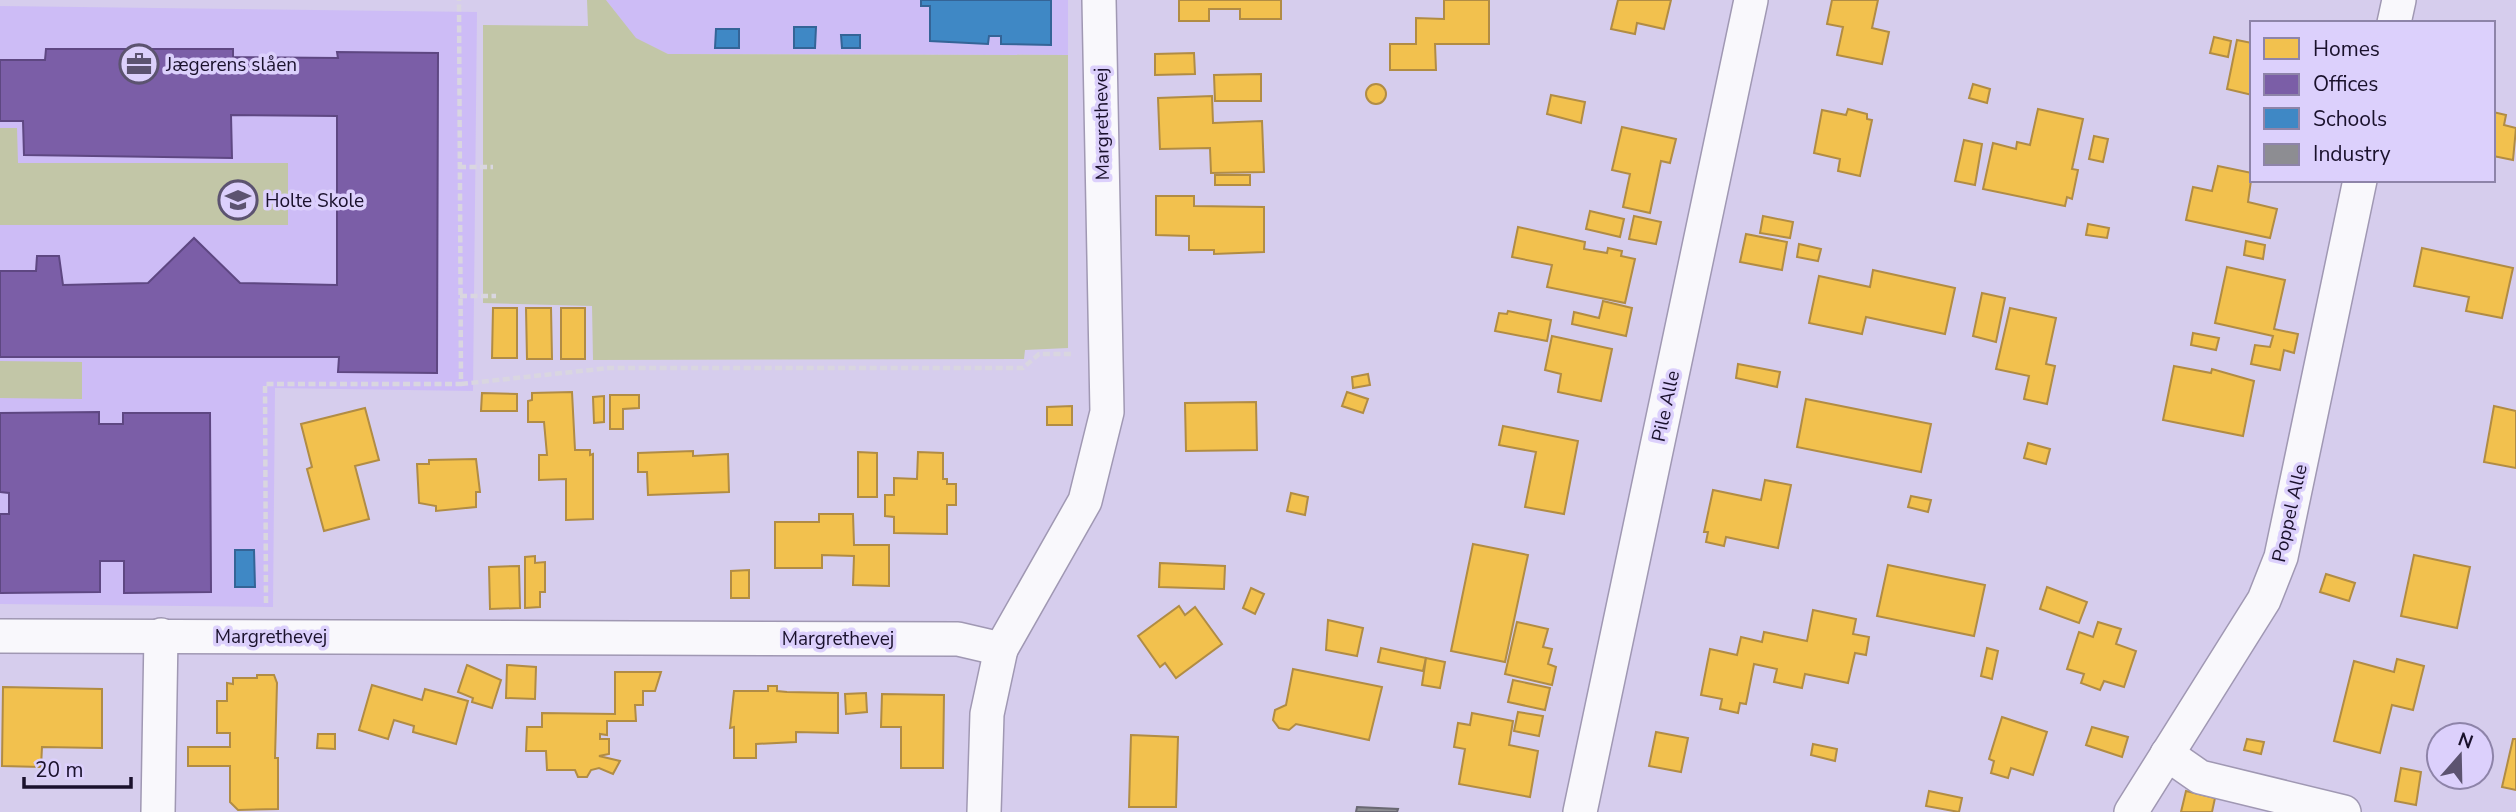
<svg xmlns="http://www.w3.org/2000/svg" width="2516" height="812" viewBox="0 0 2516 812" font-family="'Nunito Sans',sans-serif">
  <style>
    .built { fill: #cdbcf6 }
    .green { fill: #c2c6a7 }
    .homes { fill: #f2c14e; stroke: #b18c44; stroke-width: 2 }
    .offices { fill: #7b5ea7; stroke: #5e4782; stroke-width: 2 }
    .schools { fill: #3f88c5; stroke: #346497; stroke-width: 2 }
    .industry { fill: #8d8d92; stroke: #6a6873; stroke-width: 2 }
    .lines { fill: none; stroke-linecap: round; stroke-linejoin: round }
    .minor-casing { stroke: #a098b3; stroke-width: 36 }
    .path { stroke: #d9d6e0; stroke-width: 4.5; stroke-dasharray: 7 3.5; stroke-linecap: butt }
    .minor { stroke: #f9f8fc; stroke-width: 33 }
    .labels { text-anchor: middle; stroke-width: 7; stroke-linejoin: round; paint-order: stroke }
    .poi-label { font-size: 19px; fill: #1a112c; stroke: #dcd0fc; text-anchor: start }
    .street-label { font-size: 19px; fill: #1a112c; stroke: #dcd0fc }
  </style>
  <rect width="100%" height="100%" fill="#d6cded"/>
  <g class="built">
    <path d="M 606,0 L 1068,0 L 1068,55 L 668,54 L 636,39 Z"/>
    <path d="M 0,6 L 477,12 L 473,391 L 275,388 L 273,607 L 0,604 Z"/>
  </g>
  <g class="green">
    <path d="M 587,0 L 606,0 L 636,38 L 668,54 L 1068,55 L 1068,348 L 1025,350 L 1024,359 L 595,360 L 593,360 L 592,306 L 483,303 L 483,25 L 588,26 Z"/>
    <path d="M 0,128 L 17,128 L 18,163 L 288,163 L 288,225 L 0,225 Z"/>
    <path d="M 0,361 L 82,362 L 82,399 L 0,398 Z"/>
  </g>
  <g class="homes">
    <path d="M 1179,0 L 1281,0 L 1281,19 L 1240,19 L 1240,9 L 1209,9 L 1209,21 L 1179,21 Z"/>
    <path d="M 1444,0 L 1489,0 L 1489,44 L 1435,44 L 1436,70 L 1390,70 L 1390,44 L 1416,44 L 1416,18 L 1444,19 Z"/>
    <path d="M 1618,0 L 1671,0 L 1664,29 L 1637,23 L 1635,34 L 1611,29 Z"/>
    <path d="M 1832,0 L 1878,0 L 1872,28 L 1889,32 L 1882,64 L 1837,55 L 1843,27 L 1827,24 Z"/>
    <path d="M 2214,37 L 2231,41 L 2228,57 L 2210,53 Z"/>
    <path d="M 2237,40 L 2252,43 L 2252,95 L 2227,89 Z"/>
    <path d="M 1194,53 L 1195,74 L 1155,75 L 1155,54 Z"/>
    <path d="M 1261,74 L 1261,101 L 1215,101 L 1214,75 Z"/>
    <path d="M 1973,84 L 1990,89 L 1987,103 L 1969,98 Z"/>
    <circle cx="1376" cy="94" r="10"/>
    <path d="M 1551,95 L 1585,102 L 1581,123 L 1547,114 Z"/>
    <path d="M 1212,96 L 1213,123 L 1262,121 L 1264,172 L 1211,173 L 1210,148 L 1160,149 L 1158,98 Z"/>
    <path d="M 1848,109 L 1867,114 L 1867,119 L 1872,120 L 1860,176 L 1838,171 L 1840,159 L 1814,153 L 1822,110 L 1846,115 Z"/>
    <path d="M 2038,109 L 2083,119 L 2072,169 L 2078,170 L 2072,199 L 2067,197 L 2065,206 L 1983,189 L 1993,143 L 2016,149 L 2017,142 L 2030,145 Z"/>
    <path d="M 2493,112 L 2506,115 L 2504,125 L 2516,128 L 2513,160 L 2493,156 Z"/>
    <path d="M 1622,127 L 1676,139 L 1670,163 L 1661,161 L 1650,213 L 1623,207 L 1630,174 L 1612,170 Z"/>
    <path d="M 2094,136 L 2108,139 L 2103,162 L 2089,159 Z"/>
    <path d="M 1964,140 L 1982,144 L 1975,185 L 1955,181 Z"/>
    <path d="M 2218,166 L 2252,173 L 2248,202 L 2277,209 L 2270,238 L 2186,220 L 2193,187 L 2212,191 Z"/>
    <rect x="1215" y="175" width="35" height="10"/>
    <path d="M 1156,196 L 1194,196 L 1194,206 L 1264,207 L 1264,252 L 1214,254 L 1214,250 L 1189,250 L 1189,236 L 1156,235 Z"/>
    <path d="M 1590,211 L 1624,219 L 1620,237 L 1586,229 Z"/>
    <path d="M 1634,216 L 1661,222 L 1656,244 L 1629,239 Z"/>
    <path d="M 1763,216 L 1793,222 L 1790,238 L 1760,233 Z"/>
    <path d="M 2088,224 L 2109,228 L 2107,238 L 2086,235 Z"/>
    <path d="M 1518,227 L 1585,242 L 1584,249 L 1607,253 L 1608,248 L 1622,251 L 1621,256 L 1635,259 L 1625,303 L 1547,287 L 1552,265 L 1512,257 Z"/>
    <path d="M 1746,234 L 1787,242 L 1782,270 L 1740,262 Z"/>
    <path d="M 2246,241 L 2265,245 L 2263,259 L 2244,255 Z"/>
    <path d="M 1799,244 L 1821,249 L 1818,261 L 1797,257 Z"/>
    <path d="M 2422,248 L 2513,268 L 2502,318 L 2466,311 L 2469,297 L 2414,286 Z"/>
    <path d="M 2227,267 L 2285,280 L 2274,329 L 2298,334 L 2294,353 L 2284,350 L 2280,370 L 2251,364 L 2255,345 L 2270,347 L 2273,336 L 2215,323 Z"/>
    <path d="M 1873,270 L 1955,288 L 1945,334 L 1866,317 L 1862,334 L 1809,323 L 1819,276 L 1870,287 Z"/>
    <path d="M 1982,293 L 2005,298 L 1996,342 L 1973,336 Z"/>
    <path d="M 1603,301 L 1632,308 L 1626,336 L 1572,324 L 1574,312 L 1599,318 Z"/>
    <path d="M 493,308 L 517,308 L 517,358 L 492,358 Z"/>
    <path d="M 526,308 L 551,308 L 552,359 L 527,359 Z"/>
    <rect x="561" y="308" width="24" height="51"/>
    <path d="M 2010,308 L 2056,318 L 2046,364 L 2055,366 L 2047,404 L 2024,399 L 2029,376 L 1996,369 Z"/>
    <path d="M 1508,311 L 1551,320 L 1547,341 L 1495,331 L 1499,313 L 1507,314 Z"/>
    <path d="M 2193,333 L 2219,338 L 2216,350 L 2191,345 Z"/>
    <path d="M 1552,336 L 1612,349 L 1601,401 L 1558,392 L 1561,374 L 1545,370 Z"/>
    <path d="M 1738,364 L 1780,372 L 1777,387 L 1736,378 Z"/>
    <path d="M 2174,366 L 2211,373 L 2212,369 L 2254,381 L 2243,436 L 2163,420 Z"/>
    <path d="M 1368,374 L 1370,385 L 1353,388 L 1352,377 Z"/>
    <path d="M 572,392 L 575,450 L 590,450 L 590,455 L 593,454 L 593,519 L 566,520 L 566,479 L 539,480 L 539,455 L 547,455 L 544,422 L 528,422 L 528,401 L 532,400 L 532,393 Z"/>
    <path d="M 1347,392 L 1368,399 L 1363,413 L 1342,406 Z"/>
    <path d="M 482,393 L 517,394 L 517,411 L 481,411 Z"/>
    <path d="M 610,395 L 639,395 L 639,408 L 623,409 L 623,429 L 610,429 Z"/>
    <path d="M 604,396 L 604,422 L 594,423 L 593,397 Z"/>
    <path d="M 1806,399 L 1931,424 L 1921,472 L 1797,447 Z"/>
    <path d="M 1256,402 L 1257,450 L 1186,451 L 1185,403 Z"/>
    <path d="M 1072,406 L 1072,425 L 1047,425 L 1047,407 Z"/>
    <path d="M 2494,406 L 2516,411 L 2516,468 L 2484,462 Z"/>
    <path d="M 365,408 L 379,460 L 355,466 L 369,519 L 324,531 L 307,469 L 312,467 L 301,424 Z"/>
    <path d="M 1503,426 L 1578,441 L 1564,514 L 1525,507 L 1536,452 L 1499,445 Z"/>
    <path d="M 2028,443 L 2050,449 L 2046,464 L 2024,458 Z"/>
    <path d="M 693,451 L 693,456 L 728,454 L 729,492 L 648,495 L 647,472 L 638,472 L 638,453 Z"/>
    <path d="M 858,452 L 877,453 L 877,497 L 858,497 Z"/>
    <path d="M 918,452 L 943,453 L 943,479 L 947,479 L 947,484 L 956,484 L 956,505 L 947,505 L 947,534 L 894,533 L 894,517 L 885,516 L 885,495 L 894,495 L 894,478 L 917,479 Z"/>
    <path d="M 476,459 L 480,492 L 476,492 L 476,507 L 436,511 L 436,506 L 419,503 L 417,464 L 429,464 L 429,460 Z"/>
    <path d="M 1765,480 L 1791,485 L 1778,548 L 1726,537 L 1724,546 L 1706,542 L 1708,532 L 1704,532 L 1713,490 L 1761,500 Z"/>
    <path d="M 1291,493 L 1308,497 L 1305,515 L 1287,511 Z"/>
    <path d="M 1911,496 L 1931,500 L 1928,512 L 1908,507 Z"/>
    <path d="M 819,514 L 853,514 L 854,545 L 889,545 L 889,586 L 853,585 L 854,556 L 822,555 L 822,568 L 775,568 L 775,522 L 819,522 Z"/>
    <path d="M 1473,544 L 1528,555 L 1505,662 L 1451,651 Z"/>
    <path d="M 2414,555 L 2470,567 L 2457,628 L 2401,616 Z"/>
    <path d="M 535,556 L 535,563 L 545,562 L 545,592 L 540,592 L 540,607 L 525,608 L 525,557 Z"/>
    <path d="M 1160,563 L 1225,566 L 1224,589 L 1159,587 Z"/>
    <path d="M 1888,565 L 1985,585 L 1974,636 L 1877,616 Z"/>
    <path d="M 519,566 L 520,608 L 490,609 L 489,567 Z"/>
    <path d="M 749,570 L 749,598 L 731,598 L 731,571 Z"/>
    <path d="M 2326,574 L 2355,583 L 2349,601 L 2320,592 Z"/>
    <path d="M 2047,587 L 2087,602 L 2079,623 L 2040,609 Z"/>
    <path d="M 1251,588 L 1264,594 L 1255,614 L 1243,608 Z"/>
    <path d="M 1179,606 L 1185,615 L 1195,607 L 1222,644 L 1176,678 L 1165,663 L 1160,667 L 1138,636 Z"/>
    <path d="M 1813,610 L 1856,619 L 1853,634 L 1869,637 L 1866,655 L 1855,653 L 1848,683 L 1805,674 L 1802,688 L 1774,682 L 1777,669 L 1754,664 L 1746,704 L 1740,703 L 1738,713 L 1720,709 L 1722,699 L 1701,695 L 1710,649 L 1737,655 L 1741,637 L 1762,642 L 1764,632 L 1807,641 Z"/>
    <path d="M 1328,620 L 1363,628 L 1357,656 L 1326,650 Z"/>
    <path d="M 1517,622 L 1548,629 L 1543,647 L 1552,649 L 1548,664 L 1556,667 L 1552,685 L 1505,674 Z"/>
    <path d="M 2098,622 L 2121,629 L 2116,644 L 2136,651 L 2124,687 L 2104,681 L 2100,690 L 2081,683 L 2084,674 L 2067,669 L 2079,632 L 2093,637 Z"/>
    <path d="M 1381,648 L 1426,658 L 1423,671 L 1378,662 Z"/>
    <path d="M 1987,648 L 1998,651 L 1992,679 L 1981,676 Z"/>
    <path d="M 1426,658 L 1445,662 L 1440,688 L 1422,685 Z"/>
    <path d="M 2397,659 L 2424,666 L 2413,710 L 2392,705 L 2380,753 L 2334,741 L 2354,661 L 2394,672 Z"/>
    <path d="M 467,665 L 501,680 L 492,708 L 472,702 L 473,698 L 458,692 Z"/>
    <path d="M 507,665 L 536,667 L 535,699 L 506,698 Z"/>
    <path d="M 1293,669 L 1382,687 L 1369,740 L 1296,724 L 1289,730 L 1279,728 L 1273,720 L 1275,710 L 1286,705 Z"/>
    <path d="M 615,672 L 661,672 L 655,691 L 643,691 L 643,705 L 635,705 L 636,721 L 607,721 L 607,735 L 600,734 L 600,739 L 609,739 L 609,754 L 599,756 L 620,761 L 613,774 L 599,768 L 591,770 L 587,777 L 578,777 L 575,770 L 547,770 L 546,751 L 526,751 L 527,727 L 542,727 L 542,713 L 615,714 Z"/>
    <path d="M 257,675 L 274,675 L 277,683 L 275,758 L 278,758 L 278,809 L 238,810 L 230,802 L 230,766 L 188,766 L 188,747 L 230,747 L 230,733 L 217,733 L 217,701 L 227,701 L 227,683 L 233,684 L 233,678 L 257,678 Z"/>
    <path d="M 1513,680 L 1550,688 L 1545,710 L 1508,702 Z"/>
    <path d="M 372,685 L 422,700 L 425,689 L 468,701 L 456,744 L 413,732 L 414,726 L 394,720 L 388,739 L 359,730 Z"/>
    <path d="M 768,686 L 777,686 L 777,691 L 787,692 L 838,693 L 838,733 L 796,732 L 796,742 L 756,744 L 756,758 L 734,758 L 734,727 L 730,728 L 734,691 L 768,691 Z"/>
    <path d="M 3,687 L 102,689 L 102,748 L 42,747 L 41,767 L 2,766 Z"/>
    <path d="M 866,693 L 867,712 L 846,714 L 845,694 Z"/>
    <path d="M 882,694 L 944,695 L 943,768 L 901,768 L 901,727 L 881,727 Z"/>
    <path d="M 1518,712 L 1543,716 L 1539,736 L 1514,731 Z"/>
    <path d="M 1472,713 L 1513,721 L 1509,745 L 1538,751 L 1530,797 L 1459,784 L 1465,749 L 1454,747 L 1458,723 L 1470,725 Z"/>
    <path d="M 2002,717 L 2047,732 L 2033,775 L 2011,768 L 2008,778 L 1991,773 L 1994,761 L 1989,759 Z"/>
    <path d="M 2092,727 L 2128,737 L 2122,757 L 2086,745 Z"/>
    <path d="M 1656,732 L 1688,738 L 1681,772 L 1649,766 Z"/>
    <path d="M 318,734 L 335,734 L 335,749 L 317,748 Z"/>
    <path d="M 1131,735 L 1178,737 L 1176,807 L 1129,807 Z"/>
    <path d="M 2247,739 L 2264,742 L 2261,754 L 2244,750 Z"/>
    <path d="M 2513,739 L 2516,739 L 2516,790 L 2502,787 Z"/>
    <path d="M 1813,744 L 1837,749 L 1835,761 L 1811,755 Z"/>
    <path d="M 2401,768 L 2421,772 L 2416,805 L 2395,801 Z"/>
    <path d="M 1929,791 L 1962,798 L 1959,812 L 1926,806 Z"/>
    <path d="M 2186,791 L 2215,798 L 2212,812 L 2181,812 Z"/>
  </g>
  <g class="offices">
    <path d="M 46,49 L 233,49 L 233,57 L 338,58 L 337,52 L 438,53 L 437,373 L 338,372 L 339,357 L 0,357 L 0,271 L 36,271 L 37,256 L 59,256 L 63,285 L 148,283 L 194,238 L 240,283 L 337,285 L 337,116 L 231,115 L 232,158 L 24,155 L 23,121 L 0,121 L 0,60 L 45,60 Z"/>
    <path d="M 99,412 L 99,424 L 123,424 L 123,413 L 210,413 L 211,592 L 124,593 L 124,561 L 100,561 L 100,592 L 0,593 L 0,514 L 9,514 L 9,493 L 0,492 L 0,413 Z"/>
  </g>
  <g class="schools">
    <path d="M 921,0 L 1051,0 L 1051,45 L 1001,44 L 1001,36 L 989,36 L 988,44 L 930,41 L 930,6 L 921,6 Z"/>
    <path d="M 794,27 L 816,27 L 815,48 L 794,48 Z"/>
    <path d="M 716,29 L 739,29 L 739,48 L 715,48 Z"/>
    <path d="M 841,35 L 860,35 L 860,48 L 842,48 Z"/>
    <path d="M 235,550 L 254,550 L 255,587 L 235,587 Z"/>
  </g>
  <path class="industry" d="M 1357,807 L 1398,809 L 1397,812 L 1356,812 Z"/>
  <g class="lines">
    <g class="minor-casing">
      <g id="minor">
        <path d="M 2394,23 L 2399,0"/>
        <path d="M 0,636 L 958,639 L 1001,649 L 1085,501 L 1107,412 L 1099,0"/>
        <path d="M 2167,754 L 2200,777 L 2344,812"/>
        <path d="M 158,812 L 161,635"/>
        <path d="M 984,812 L 987,714 L 1001,649"/>
        <path d="M 1580,812 L 1751,0"/>
        <path d="M 2131,812 L 2264,600 L 2281,557 L 2360,180"/>
      </g>
    </g>
    <g class="path">
      <path d="M 459,167 L 493,167"/>
      <path d="M 460,296 L 496,296"/>
      <path d="M 461,384 L 609,368 L 1023,368 L 1039,354 L 1071,354"/>
      <path d="M 266,603 L 265,384 L 461,384 L 459,0"/>
    </g>
    <use href="#minor" class="minor"/>
  </g>
  <defs>
    <g id="office-ring" transform="scale(2.0125)"><circle r="9.5" fill="#dcd0fc" stroke="#5c5370" stroke-width="1.5"/><path d="M-6-3h4V-5.5h4V-3h4V5H-6ZM-1-4.5V-3h2v-1.5ZM-6 0V1H6V0Z" fill="#5c5370"/></g>
    <g id="school-ring" transform="scale(2.0125)"><circle r="9.5" fill="#dcd0fc" stroke="#5c5370" stroke-width="1.5"/><path d="M0-5L7-2L0 1L-7-2ZM-4 1L0 2.5L4 1V4Q0 6-4 4Z" fill="#5c5370"/></g>
  </defs>
  <g fill-rule="evenodd">
    <use href="#office-ring" x="139" y="64"/>
    <use href="#school-ring" x="238" y="200"/>
  </g>
  <g class="labels">
    <g class="poi-label">
      <text x="166" y="71">Jægerens slåen</text>
      <text x="265" y="207">Holte Skole</text>
    </g>
    <g class="street-label">
      <text transform="translate(1101 124) rotate(-91)" y="7">Margrethevej</text>
      <text transform="translate(1665 406) rotate(-78)" y="7">Pile Alle</text>
      <text transform="translate(2289 513) rotate(-77)" y="7">Poppel Alle</text>
      <text x="271" y="643">Margrethevej</text>
      <text x="838" y="645">Margrethevej</text>
    </g>
  </g>
  <rect x="2250" y="21" width="245" height="161" fill="#dcd0fc" stroke="#8e84a9" stroke-width="2"/>
  <rect x="2264" y="38" width="35" height="21" fill="#f2c14e" stroke="#8e84a9" stroke-width="2"/>
  <text x="2313" y="56" font-size="21" fill="#1a112c">Homes</text>
  <rect x="2264" y="74" width="35" height="21" fill="#7b5ea7" stroke="#8e84a9" stroke-width="2"/>
  <text x="2313" y="91" font-size="21" fill="#1a112c">Offices</text>
  <rect x="2264" y="108" width="35" height="21" fill="#3f88c5" stroke="#8e84a9" stroke-width="2"/>
  <text x="2313" y="126" font-size="21" fill="#1a112c">Schools</text>
  <rect x="2264" y="144" width="35" height="21" fill="#8d8d92" stroke="#8e84a9" stroke-width="2"/>
  <text x="2313" y="161" font-size="21" fill="#1a112c">Industry</text>
  <g transform="translate(2460 756) rotate(20)"><circle r="33" fill="#dcd0fc" stroke="#8e84a9" stroke-width="2"/>
  <path d="M0-5L12 26L0 18L-12 26Z" fill="#5c5370"/>
  <text y="-10" font-size="19" font-weight="bold" text-anchor="middle" fill="#1a112c">N</text>
  </g>
  <path d="M24 777v10h107v-10" fill="none" stroke="#1a112c" stroke-width="3.5"/>
  <text x="35" y="777" font-size="21" fill="#1a112c" stroke="#dcd0fc" stroke-width="5" paint-order="stroke">20 m</text>
</svg>
